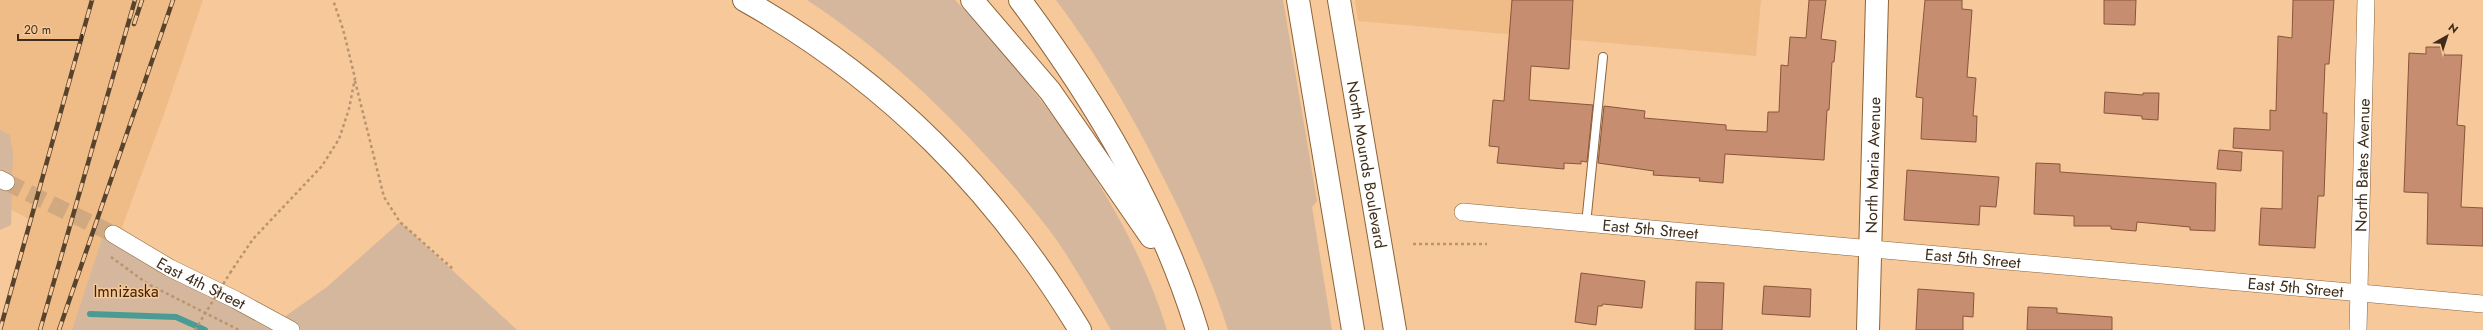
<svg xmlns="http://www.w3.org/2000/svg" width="2483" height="330" viewBox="0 0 2483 330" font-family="Jost,sans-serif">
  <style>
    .built { fill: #efbc88 }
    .green { fill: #d4b79c }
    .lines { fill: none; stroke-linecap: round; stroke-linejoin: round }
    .stream { stroke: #4a9b93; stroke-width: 6 }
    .building { fill: #c68d71; stroke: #89553b }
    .street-tunnel { stroke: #d1a981; stroke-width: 17; stroke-dasharray: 17 8; stroke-linecap: butt }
    .lane-casing { stroke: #8d6439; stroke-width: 10 }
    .street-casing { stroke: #8d6439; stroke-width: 18 }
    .secondary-casing { stroke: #8d6439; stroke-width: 24 }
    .primary-casing { stroke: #8d6439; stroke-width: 24 }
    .highway-casing { stroke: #8d6439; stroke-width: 24 }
    .path { stroke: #b9946f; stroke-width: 2.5; stroke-dasharray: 3 3; stroke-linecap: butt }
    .lane { stroke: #fff; stroke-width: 8 }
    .street { stroke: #fff; stroke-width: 17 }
    .secondary { stroke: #fff; stroke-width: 22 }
    .primary { stroke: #fff; stroke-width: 22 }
    .highway { stroke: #fff; stroke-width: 22 }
    .rail-casing { stroke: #58432d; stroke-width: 4.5 }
    .rail { stroke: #f6c89a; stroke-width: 3; stroke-dasharray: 9; stroke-linecap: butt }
    .path-bridge { stroke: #b9946f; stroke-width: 2.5; stroke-dasharray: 3 3; stroke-linecap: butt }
    .labels { text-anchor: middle; stroke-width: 3; stroke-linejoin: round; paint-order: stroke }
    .street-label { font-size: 16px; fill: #3f2d1b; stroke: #f6c89a }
    .park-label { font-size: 16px; fill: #412400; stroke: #f6c89a }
  </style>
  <rect width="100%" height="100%" fill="#f6c89a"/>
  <g class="built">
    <path d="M 0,0 L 203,0 L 165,111 L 111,257 L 73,330 L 0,330 L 31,220 L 0,204 Z"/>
    <path d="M 1355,0 L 1761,0 L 1756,56 L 1358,21 Z"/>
  </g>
  <g class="green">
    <path d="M 807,0 L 955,0 C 1042,93 1129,207 1167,330 L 1111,330 C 1096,304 1082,279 1066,254 C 1049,227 1027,202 1006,178 C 947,111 882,49 807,0 Z"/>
    <path d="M 1056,0 L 1283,0 L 1317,201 L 1312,207 L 1332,330 L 1228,330 C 1215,288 1197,248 1179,209 C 1144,136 1105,65 1056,0 Z"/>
    <path d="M 0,130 L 10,135 L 13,153 L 11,225 L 0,230 Z"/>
    <path d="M 400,222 L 517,330 L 291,330 L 277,322 L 327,287 Z"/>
    <path d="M 104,233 L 276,330 L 72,330 Z"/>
  </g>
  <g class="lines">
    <path class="stream" d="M 90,314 L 176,317 L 205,330"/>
  </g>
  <g class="building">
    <path d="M 1512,0 L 1573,0 L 1569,69 L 1531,66 L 1529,100 L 1593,105 L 1587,162 L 1581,161 L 1581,164 L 1564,163 L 1564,169 L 1497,163 L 1499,147 L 1489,146 L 1493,100 L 1504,101 Z"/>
    <path d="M 1809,0 L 1826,0 L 1821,39 L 1836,41 L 1834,62 L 1832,62 L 1829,110 L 1827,110 L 1824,160 L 1725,154 L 1723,183 L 1699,181 L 1700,178 L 1653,175 L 1654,171 L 1598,163 L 1604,106 L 1645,111 L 1644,118 L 1726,125 L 1726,130 L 1767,132 L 1768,112 L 1779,112 L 1781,65 L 1788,66 L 1790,37 L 1806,38 Z"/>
    <path d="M 1925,0 L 1962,0 L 1962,9 L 1972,10 L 1967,77 L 1976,78 L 1973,116 L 1977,116 L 1976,142 L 1921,139 L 1923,98 L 1916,97 Z"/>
    <path d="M 2104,0 L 2136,0 L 2135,25 L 2104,24 Z"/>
    <path d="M 2293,0 L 2334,0 L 2329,64 L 2325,64 L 2323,113 L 2327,113 L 2324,196 L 2318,196 L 2315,248 L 2259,245 L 2261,208 L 2282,209 L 2283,151 L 2233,148 L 2234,128 L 2270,130 L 2270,110 L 2276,111 L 2278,36 L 2292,38 Z"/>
    <path d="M 2426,47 L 2444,47 L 2444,55 L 2462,55 L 2457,125 L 2465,126 L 2461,207 L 2483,208 L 2483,246 L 2427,244 L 2428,193 L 2404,192 L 2409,53 L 2426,54 Z"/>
    <path d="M 2105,92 L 2143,95 L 2143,93 L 2159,93 L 2158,120 L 2142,119 L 2142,116 L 2104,113 Z"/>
    <path d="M 2219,150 L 2242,152 L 2241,171 L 2217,169 Z"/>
    <path d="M 2036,163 L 2060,164 L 2060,172 L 2216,183 L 2215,231 L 2190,230 L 2190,227 L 2137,222 L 2136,231 L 2111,229 L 2111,226 L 2074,226 L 2074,216 L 2034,214 Z"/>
    <path d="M 1907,170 L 1999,177 L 1996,207 L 1980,206 L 1979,225 L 1904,220 Z"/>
    <path d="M 1581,273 L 1645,281 L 1642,308 L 1603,304 L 1602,306 L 1598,306 L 1596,325 L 1575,322 Z"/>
    <path d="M 1696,282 L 1724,283 L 1722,330 L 1695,330 Z"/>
    <path d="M 1764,286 L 1811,289 L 1810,317 L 1762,314 Z"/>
    <path d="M 1918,289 L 1974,293 L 1973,317 L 1963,316 L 1963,330 L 1916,330 Z"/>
    <path d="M 2028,307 L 2057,308 L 2057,313 L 2112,317 L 2112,330 L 2027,330 Z"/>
  </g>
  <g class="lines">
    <path class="street-tunnel" d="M 6,182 L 113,234"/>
    <g class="lane-casing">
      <path id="lane" d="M 1586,224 L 1603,57"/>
    </g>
    <g class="street-casing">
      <g id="street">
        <path d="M 0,179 L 6,182"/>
        <path id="s1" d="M 1463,212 L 2483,304"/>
        <path id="s2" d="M 113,234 L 170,268 L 236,300 L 291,330"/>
        <path id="s3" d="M 2358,330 L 2366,0"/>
      </g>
    </g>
    <g class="secondary-casing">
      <g id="secondary">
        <path id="s4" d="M 1868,330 L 1877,0"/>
      </g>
    </g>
    <g class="primary-casing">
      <g id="primary">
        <path d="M 1298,0 L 1353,330"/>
        <path id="s5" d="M 1339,0 L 1395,330"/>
      </g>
    </g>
    <g class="highway-casing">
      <g id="highway">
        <path d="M 744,0 C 887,80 995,190 1080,330"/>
        <path d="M 972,0 L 1050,91 L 1151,237"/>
        <path d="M 1020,0 C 1095,101 1160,209 1197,330"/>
      </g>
    </g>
    <g class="path">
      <path d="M 355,81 L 384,197 L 400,222 L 453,269"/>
      <path d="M 1413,244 L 1487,244"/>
      <path d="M 111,257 L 148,284 L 239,330"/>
      <path d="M 230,273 L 253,239 L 322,166 L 339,139 L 349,109 L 355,78 L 343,29 L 333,0"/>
    </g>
    <use href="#lane" class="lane"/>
    <use href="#street" class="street"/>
    <use href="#secondary" class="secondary"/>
    <use href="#primary" class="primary"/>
    <use href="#highway" class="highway"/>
    <g class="rail-casing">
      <g id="rail">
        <path d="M 134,24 L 142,0"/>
        <path d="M 0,330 L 92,0"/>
        <path d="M 40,330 L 135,0"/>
        <path d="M 59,330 L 173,0"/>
      </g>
    </g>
    <use href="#rail" class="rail"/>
    <path class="path-bridge" d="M 195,330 L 230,273"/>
  </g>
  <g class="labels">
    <g class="street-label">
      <text dy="6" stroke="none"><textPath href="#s5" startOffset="167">North Mounds Boulevard</textPath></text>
      <text dy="6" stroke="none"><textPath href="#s4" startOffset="165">North Maria Avenue</textPath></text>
      <text dy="6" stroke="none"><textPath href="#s3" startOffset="165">North Bates Avenue</textPath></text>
      <text dy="6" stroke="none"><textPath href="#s1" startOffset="188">East 5th Street</textPath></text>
      <text dy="6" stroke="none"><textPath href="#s1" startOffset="512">East 5th Street</textPath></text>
      <text dy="6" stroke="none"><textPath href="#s2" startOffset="101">East 4th Street</textPath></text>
      <text dy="6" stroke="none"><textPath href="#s1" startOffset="836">East 5th Street</textPath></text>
    </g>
    <g class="park-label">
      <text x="126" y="297">Imniżaska</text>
    </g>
  </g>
  <g transform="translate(2447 36) rotate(39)" stroke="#f6c89a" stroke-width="3" paint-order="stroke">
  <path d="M0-3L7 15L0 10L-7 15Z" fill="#3f2d1b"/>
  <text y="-6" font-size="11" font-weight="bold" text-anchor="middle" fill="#3f2d1b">N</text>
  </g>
  <path d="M18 34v6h64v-6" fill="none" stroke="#3f2d1b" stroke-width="2"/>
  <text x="24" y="34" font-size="12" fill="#3f2d1b" stroke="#f6c89a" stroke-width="3" paint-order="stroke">20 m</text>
</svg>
